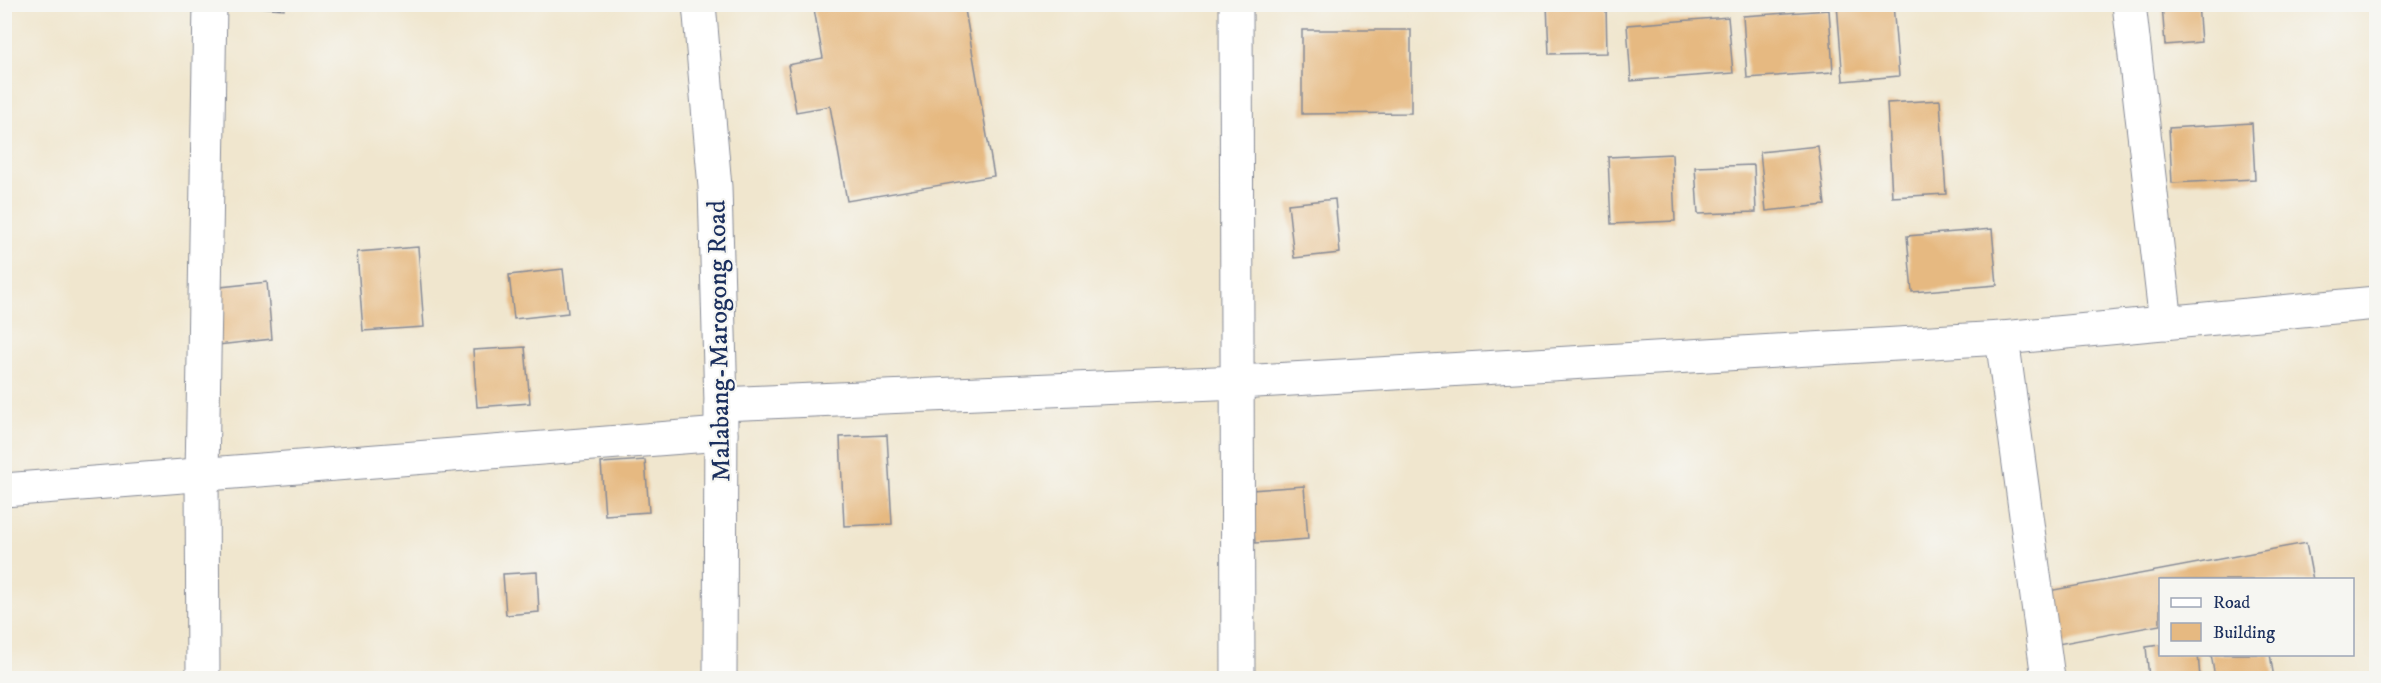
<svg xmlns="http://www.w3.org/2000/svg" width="2381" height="683" viewBox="0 0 2381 683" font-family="'IM FELL DW Pica',serif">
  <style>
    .building { fill: #e6b981 }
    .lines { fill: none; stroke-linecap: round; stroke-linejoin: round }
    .minor-casing { stroke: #868a96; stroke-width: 35 }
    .major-casing { stroke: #868a96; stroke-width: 35 }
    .minor { stroke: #fff; stroke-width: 33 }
    .major { stroke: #fff; stroke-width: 33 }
    .labels { text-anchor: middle; stroke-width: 4.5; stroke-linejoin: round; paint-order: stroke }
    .street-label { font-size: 26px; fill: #1b2f5e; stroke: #f6f6f2 }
  </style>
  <rect width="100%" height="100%" fill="#f6f6f2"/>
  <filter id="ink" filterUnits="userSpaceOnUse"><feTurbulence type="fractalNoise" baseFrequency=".0167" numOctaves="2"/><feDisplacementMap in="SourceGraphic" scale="12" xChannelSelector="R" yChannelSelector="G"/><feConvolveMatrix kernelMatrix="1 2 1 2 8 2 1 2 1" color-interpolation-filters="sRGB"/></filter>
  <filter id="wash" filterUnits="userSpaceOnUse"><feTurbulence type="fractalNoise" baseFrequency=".008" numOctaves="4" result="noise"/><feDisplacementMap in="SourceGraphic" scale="24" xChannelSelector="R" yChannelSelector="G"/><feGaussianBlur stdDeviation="1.35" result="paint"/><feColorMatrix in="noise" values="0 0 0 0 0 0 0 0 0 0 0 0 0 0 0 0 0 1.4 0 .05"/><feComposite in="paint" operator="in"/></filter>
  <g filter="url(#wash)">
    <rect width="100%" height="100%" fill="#f0e6ce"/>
    <g id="blocks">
      <g class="building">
        <path d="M 243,4 L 284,4 L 284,9 L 243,6 Z"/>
        <path d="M 813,4 L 964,4 L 994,176 L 847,201 L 830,106 L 796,112 L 788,65 L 823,58 Z"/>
        <path d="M 1547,4 L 1606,4 L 1607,53 L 1549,54 Z"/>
        <path d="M 1837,4 L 1893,4 L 1899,76 L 1843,81 Z"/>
        <path d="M 2162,4 L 2198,4 L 2201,42 L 2165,45 Z"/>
        <path d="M 1829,10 L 1833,72 L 1747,78 L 1743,16 Z"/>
        <path d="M 1728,17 L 1733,73 L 1631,81 L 1627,25 Z"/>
        <path d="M 1302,30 L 1411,30 L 1411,113 L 1302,114 Z"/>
        <path d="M 1940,100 L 1946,194 L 1892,197 L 1887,103 Z"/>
        <path d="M 2252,123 L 2255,179 L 2172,183 L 2169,128 Z"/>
        <path d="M 1818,146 L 1825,205 L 1766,211 L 1760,152 Z"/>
        <path d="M 1672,154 L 1675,221 L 1611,224 L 1608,157 Z"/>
        <path d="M 1754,165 L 1756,212 L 1698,214 L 1695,167 Z"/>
        <path d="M 1335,199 L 1340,253 L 1294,258 L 1288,204 Z"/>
        <path d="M 1992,229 L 1997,285 L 1912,292 L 1907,236 Z"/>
        <path d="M 418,247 L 424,327 L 363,331 L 357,252 Z"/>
        <path d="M 563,269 L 568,313 L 514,319 L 509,275 Z"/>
        <path d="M 267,282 L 272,339 L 218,345 L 211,288 Z"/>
        <path d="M 525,347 L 530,403 L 477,407 L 473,350 Z"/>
        <path d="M 887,435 L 892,524 L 844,526 L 840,437 Z"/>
        <path d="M 645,460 L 649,512 L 605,515 L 601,463 Z"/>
        <path d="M 1304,486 L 1308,539 L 1255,543 L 1251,490 Z"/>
        <path d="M 2306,543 L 2313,580 L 2160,580 L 2160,625 L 2053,645 L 2043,592 Z"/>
        <path d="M 537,572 L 539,612 L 506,615 L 503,574 Z"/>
        <path d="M 2160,645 L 2160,654 L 2198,654 L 2200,678 L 2149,678 L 2146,647 Z"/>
        <path d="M 2211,654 L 2270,654 L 2274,678 L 2215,678 Z"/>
      </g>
    </g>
  </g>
  <g filter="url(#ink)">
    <use href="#blocks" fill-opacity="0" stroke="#868a96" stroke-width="1.5"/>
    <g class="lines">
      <g class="minor-casing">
        <g id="minor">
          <path d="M 1236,4 L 1238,678"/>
          <path d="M 2129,4 L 2166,323"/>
          <path d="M 2002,338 L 2048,678"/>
          <path d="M 721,404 L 1239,382 L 2002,338 L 2376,303"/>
          <path d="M 4,490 L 721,434"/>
          <path d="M 203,678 L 202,475 L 210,4"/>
        </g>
      </g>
      <g class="major-casing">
        <path id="major" d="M 699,4 L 715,187 L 721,404 L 720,678"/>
      </g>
      <use href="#minor" class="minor"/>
      <use href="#major" class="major"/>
    </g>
  </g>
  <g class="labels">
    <g class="street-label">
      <text transform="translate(718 341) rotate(-91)" y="9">Malabang-Marogong Road</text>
    </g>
  </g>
  <rect width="2381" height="683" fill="none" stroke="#f6f6f2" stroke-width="24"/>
  <rect x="2159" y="578" width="195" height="78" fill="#f6f6f2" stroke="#9ea6b7" stroke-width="1.5"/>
  <rect x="2171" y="598" width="30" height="9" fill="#ffffff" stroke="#9ea6b7" stroke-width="1.5"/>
  <text x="2213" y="608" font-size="18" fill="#1b2f5e">Road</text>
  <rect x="2171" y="623" width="30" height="18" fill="#e6b981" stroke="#9ea6b7" stroke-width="1.5"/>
  <text x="2213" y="638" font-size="18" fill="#1b2f5e">Building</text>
</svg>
